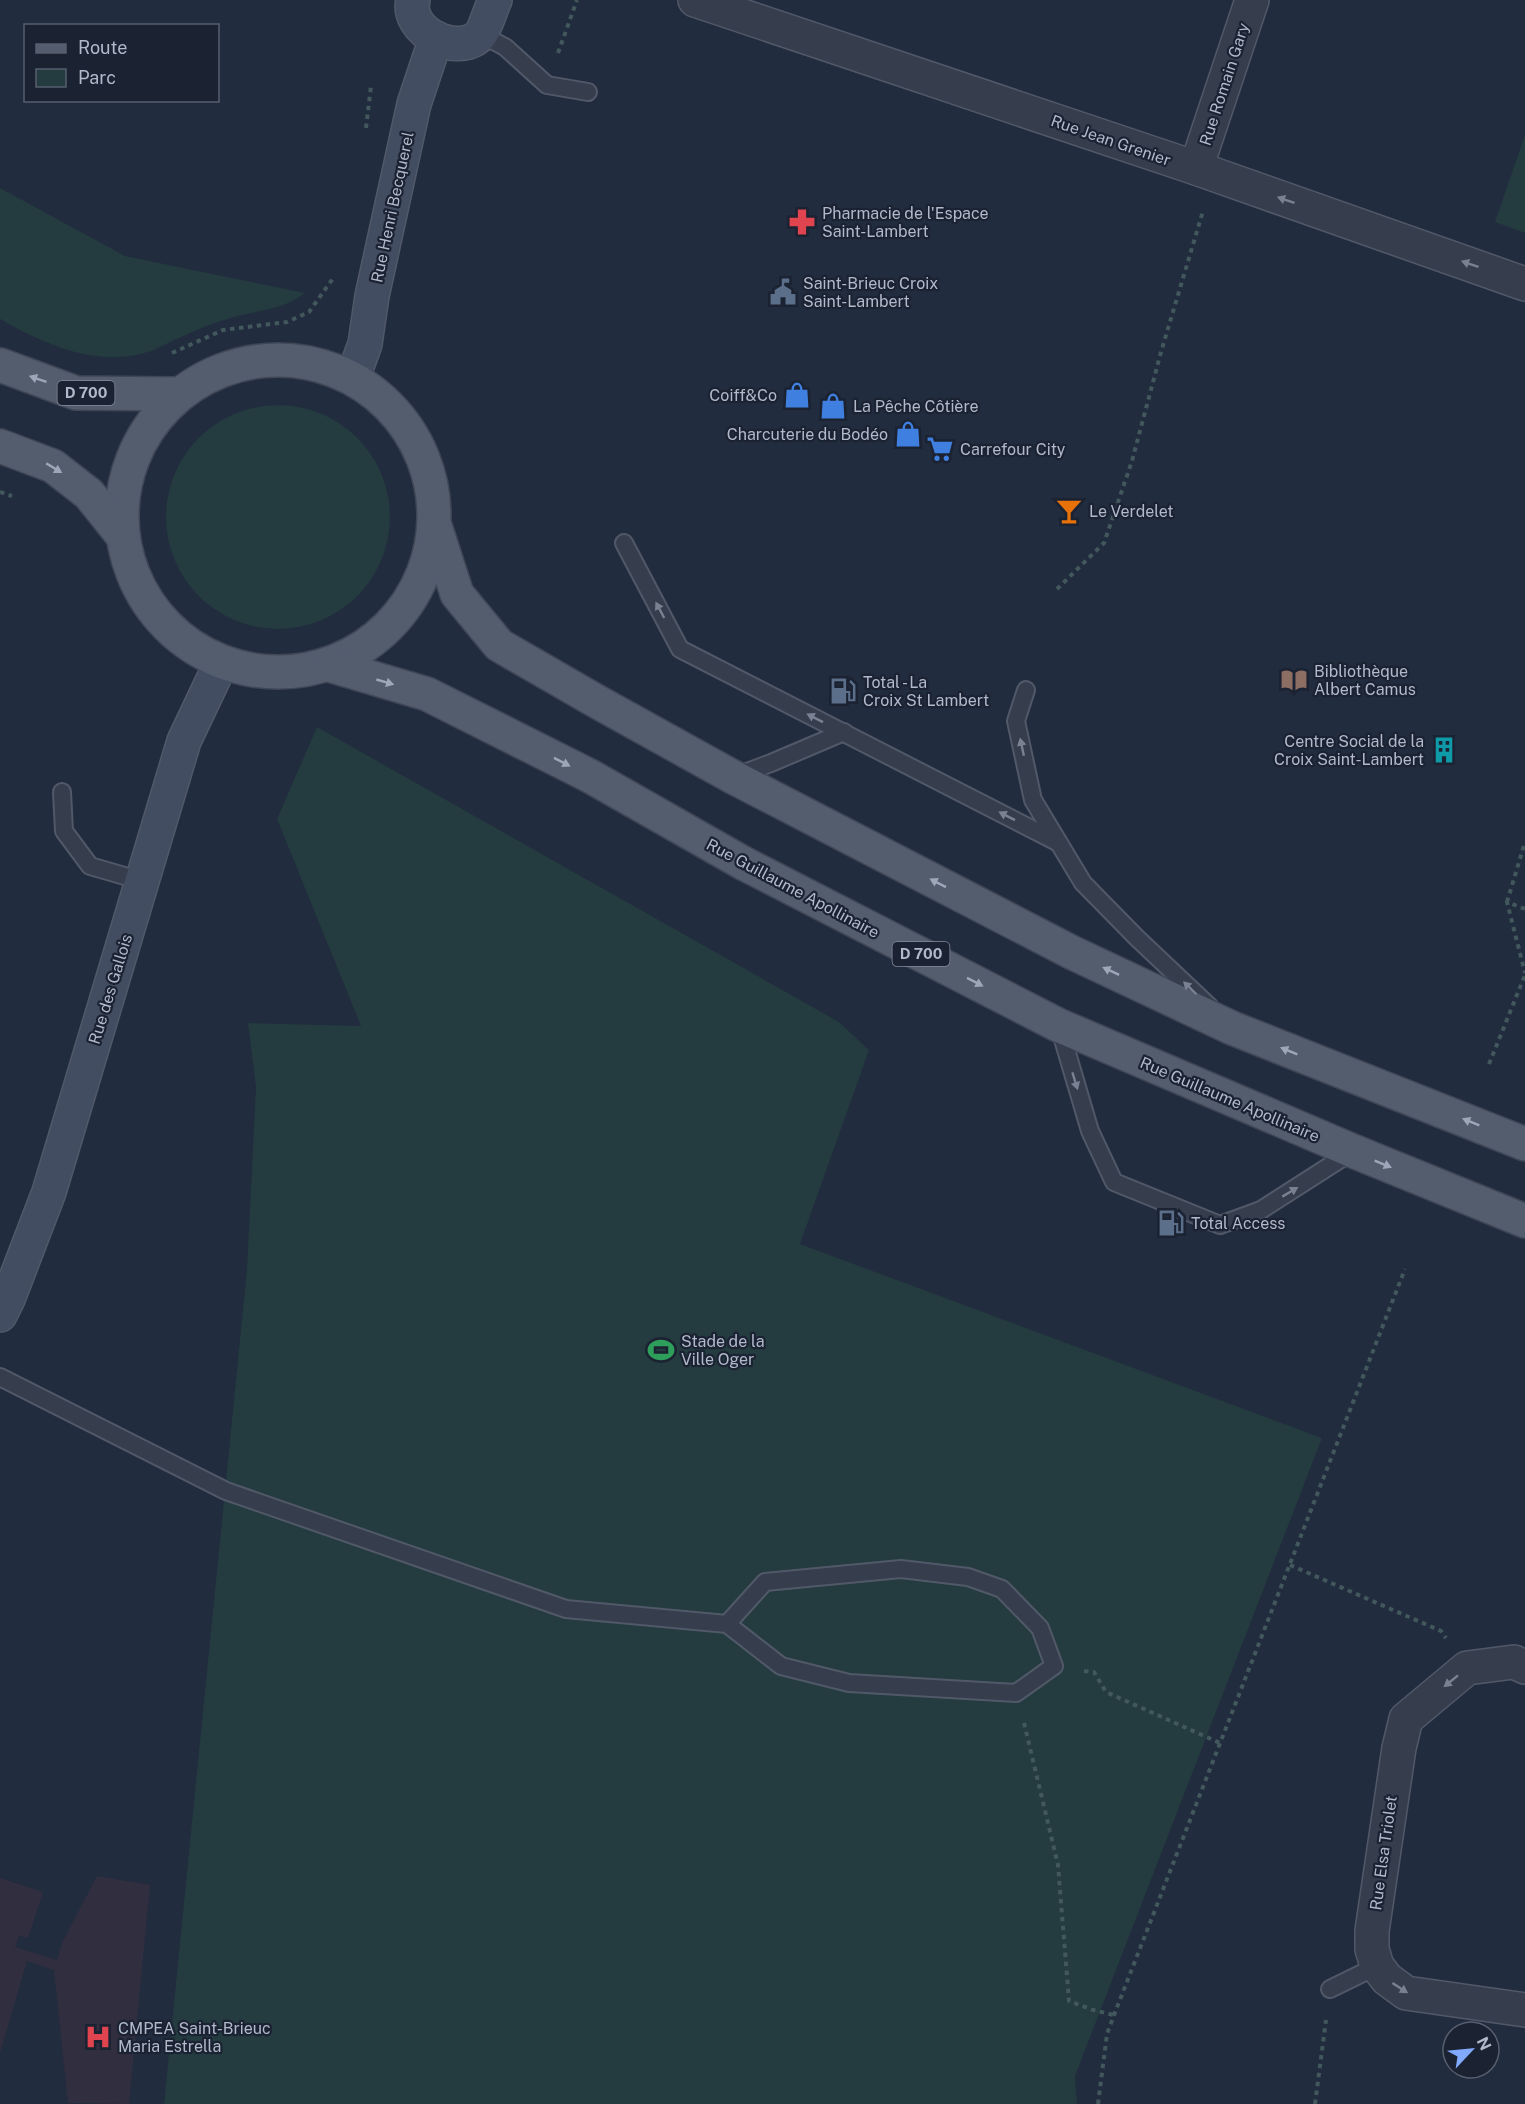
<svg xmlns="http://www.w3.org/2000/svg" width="1525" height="2104" viewBox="0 0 1525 2104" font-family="'Public Sans',sans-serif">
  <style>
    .medical { fill: #312e3f }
    .green { fill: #243b3f }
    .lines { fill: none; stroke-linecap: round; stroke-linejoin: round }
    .lane-casing { stroke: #515969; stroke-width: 20 }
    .street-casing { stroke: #515969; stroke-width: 36 }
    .secondary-casing { stroke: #515969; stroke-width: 36 }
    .primary-casing { stroke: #3f4757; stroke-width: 36 }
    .path { stroke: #42585c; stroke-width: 4; stroke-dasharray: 4.5 4.5; stroke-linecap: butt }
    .lane { stroke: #363e4e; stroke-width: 16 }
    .street { stroke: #363e4e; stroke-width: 33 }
    .secondary { stroke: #434d62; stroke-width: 33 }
    .primary { stroke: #535d6e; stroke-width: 33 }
    .oneway { fill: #7a8292 }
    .oneway2 { fill: #9ea7b8 }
    .labels { text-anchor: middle; stroke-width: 4.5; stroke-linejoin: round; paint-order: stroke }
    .shield { fill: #1b2333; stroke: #848c9d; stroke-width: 1.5 }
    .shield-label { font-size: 15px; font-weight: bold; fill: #b1b9ca }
    .street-label { font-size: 16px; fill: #b1b9ca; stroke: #1b2333 }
    .poi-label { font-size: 16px; fill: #b1b9ca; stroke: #1b2333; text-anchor: start }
  </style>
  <rect width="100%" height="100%" fill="#212c3e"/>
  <path class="medical" d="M 97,1876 L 150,1885 L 129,2104 L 68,2103 L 54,1970 L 27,1961 L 0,2053 L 0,1878 L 43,1892 L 28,1938 L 19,1936 L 15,1947 L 57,1960 L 62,1943 Z"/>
  <g class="green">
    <path d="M 1525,135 L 1525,233 L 1495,222 Z"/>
    <path d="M 0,188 L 125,256 L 305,293 C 283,311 254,310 228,319 C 210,324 194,331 177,339 C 167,343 158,349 148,352 C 96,368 44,344 0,319 Z"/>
    <circle cx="278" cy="517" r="112"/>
    <path d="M 317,727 L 839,1022 L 869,1050 L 800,1244 L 1322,1438 L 1075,2076 L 1077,2104 L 164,2104 L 247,1269 L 256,1087 L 248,1023 L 361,1026 L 277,819 Z"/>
  </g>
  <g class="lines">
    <g class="lane-casing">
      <g id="lane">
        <path d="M 480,34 L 505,47 L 547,85 L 588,92"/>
        <path d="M 624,543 L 680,649 L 1059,843"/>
        <path d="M 1026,690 L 1016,721 L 1033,800 L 1083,883 L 1137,938 L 1210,1007"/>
        <path d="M 734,777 L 771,763 L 844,732"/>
        <path d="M 62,792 L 64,831 L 90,866 L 142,881"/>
        <path d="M 1059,1026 L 1090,1131 L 1114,1182 L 1220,1225 L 1261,1210 L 1353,1151"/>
        <path d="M 0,1377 L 226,1491 L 566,1609 L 727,1624 L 781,1666 L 849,1683 L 1016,1693 L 1054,1666 L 1040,1628 L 1002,1589 L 968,1577 L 901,1569 L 765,1582 L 727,1624"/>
        <path d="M 1330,1989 L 1377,1966"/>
      </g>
    </g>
    <g class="street-casing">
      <g id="street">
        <path d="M 695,0 L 1196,168 L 1525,284"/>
        <path d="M 1196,168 L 1252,0"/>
        <path d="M 1525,1667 L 1514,1662 L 1467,1668 L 1406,1719 L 1399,1748 L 1372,1931 L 1372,1949 L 1377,1966 L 1387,1979 L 1406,1993 L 1525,2010"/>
      </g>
    </g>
    <g class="secondary-casing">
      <g id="secondary">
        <path d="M 413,0 C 405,31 457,58 480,35 C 485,29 491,8 495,0"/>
        <path d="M 353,377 L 365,344 L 372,296 L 414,104 L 436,38"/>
        <path d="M 0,1315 L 8,1299 L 49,1192 L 184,741 L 221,663"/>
      </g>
    </g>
    <g class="primary-casing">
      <g id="primary">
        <circle cx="278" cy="516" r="156"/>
        <path d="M 0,365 L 76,393 L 178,394"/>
        <path d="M 0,446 L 53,466 L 89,494 L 121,534"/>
        <path d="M 435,526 L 457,594 L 499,645 L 596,701 L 733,777 L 1071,952 L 1232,1028 L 1525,1144"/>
        <path d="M 329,665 L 427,694 L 590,776 L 743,863 L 1058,1025 L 1353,1151 L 1525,1221"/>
      </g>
    </g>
    <g class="path">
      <path d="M 558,53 L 577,0"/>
      <path d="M 366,128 L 371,86"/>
      <path d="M 172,353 L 223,330 L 287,322 L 309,312 L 334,277"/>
      <path d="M 0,492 L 12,496"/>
      <path d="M 1057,589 L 1104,543 L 1132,461 L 1161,352 L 1203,211"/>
      <path d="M 1507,902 L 1525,842"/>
      <path d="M 1525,909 L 1507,902 L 1525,973"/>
      <path d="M 1489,1064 L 1525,975"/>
      <path d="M 1290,1565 L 1441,1631 L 1446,1638"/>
      <path d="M 1084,1671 L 1094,1672 L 1106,1692 L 1220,1743"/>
      <path d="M 1024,1723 L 1058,1865 L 1069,2001 L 1093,2010 L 1114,2015"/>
      <path d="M 1098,2104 L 1107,2034 L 1114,2015 L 1405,1269"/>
      <path d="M 1315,2104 L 1326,2020"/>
    </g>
    <use href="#lane" class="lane"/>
    <use href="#street" class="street"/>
    <use href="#secondary" class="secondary"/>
    <use href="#primary" class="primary"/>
  </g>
  <defs><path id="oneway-solid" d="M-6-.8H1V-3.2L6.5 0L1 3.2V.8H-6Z" transform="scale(1.5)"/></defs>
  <g class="oneway">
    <use href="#oneway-solid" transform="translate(1286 200) rotate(-161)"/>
    <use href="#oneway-solid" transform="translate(1470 264) rotate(-161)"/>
    <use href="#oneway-solid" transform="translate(660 610) rotate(-118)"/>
    <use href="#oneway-solid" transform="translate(815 718) rotate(-153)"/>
    <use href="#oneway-solid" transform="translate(1022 747) rotate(-102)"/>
    <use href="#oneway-solid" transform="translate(1007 816) rotate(-153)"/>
    <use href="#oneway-solid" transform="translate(1190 988) rotate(-136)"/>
    <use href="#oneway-solid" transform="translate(1075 1081) rotate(73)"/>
    <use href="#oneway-solid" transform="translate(1290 1192) rotate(-31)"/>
    <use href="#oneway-solid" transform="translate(1451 1681) rotate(141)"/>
    <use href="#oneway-solid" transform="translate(1400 1988) rotate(33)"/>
  </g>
  <g class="oneway2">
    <use href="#oneway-solid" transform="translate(38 379) rotate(-161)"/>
    <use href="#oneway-solid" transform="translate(54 468) rotate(31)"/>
    <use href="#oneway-solid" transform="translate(385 682) rotate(16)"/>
    <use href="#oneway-solid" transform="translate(562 762) rotate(27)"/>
    <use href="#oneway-solid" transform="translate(938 883) rotate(-153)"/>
    <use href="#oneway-solid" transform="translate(1111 971) rotate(-155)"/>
    <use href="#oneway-solid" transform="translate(975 982) rotate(27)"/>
    <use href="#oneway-solid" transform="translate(1289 1051) rotate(-158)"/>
    <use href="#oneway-solid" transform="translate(1471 1122) rotate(-158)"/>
    <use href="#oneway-solid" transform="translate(1383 1164) rotate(22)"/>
  </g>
  <defs>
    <g id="pharmacy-bare" transform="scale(2.07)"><path d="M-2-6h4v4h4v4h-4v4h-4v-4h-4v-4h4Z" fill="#e0444e" stroke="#1b2333" stroke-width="2.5" paint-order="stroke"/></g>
    <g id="civic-bare" transform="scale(2.07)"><path d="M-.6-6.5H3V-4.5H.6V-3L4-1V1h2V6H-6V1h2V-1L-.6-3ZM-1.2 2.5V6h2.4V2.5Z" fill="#5c6f8a" stroke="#1b2333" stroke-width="2.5" paint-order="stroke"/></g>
    <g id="shop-bare" transform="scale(2.07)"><path d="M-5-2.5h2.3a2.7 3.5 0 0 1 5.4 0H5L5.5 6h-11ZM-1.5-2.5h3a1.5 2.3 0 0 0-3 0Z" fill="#3f7fe0" stroke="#1b2333" stroke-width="2.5" paint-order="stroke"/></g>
    <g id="supermarket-bare" transform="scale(2.07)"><path d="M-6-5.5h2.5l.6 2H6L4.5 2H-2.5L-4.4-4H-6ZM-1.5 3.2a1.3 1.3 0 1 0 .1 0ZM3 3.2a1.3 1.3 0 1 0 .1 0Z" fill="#3f7fe0" stroke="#1b2333" stroke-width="2.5" paint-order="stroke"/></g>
    <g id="bar-bare" transform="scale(2.07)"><path d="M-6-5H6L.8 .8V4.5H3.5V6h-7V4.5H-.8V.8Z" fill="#e8710a" stroke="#1b2333" stroke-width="2.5" paint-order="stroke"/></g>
    <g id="library-bare" transform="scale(2.07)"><path d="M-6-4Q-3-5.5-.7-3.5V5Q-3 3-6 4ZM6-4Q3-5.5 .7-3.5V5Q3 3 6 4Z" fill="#8d6e63" stroke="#1b2333" stroke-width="2.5" paint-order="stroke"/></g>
    <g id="fuel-bare" transform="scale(2.07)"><path d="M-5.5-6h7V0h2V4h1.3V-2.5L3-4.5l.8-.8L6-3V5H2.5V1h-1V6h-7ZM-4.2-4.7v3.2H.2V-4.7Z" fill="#5c6f8a" stroke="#1b2333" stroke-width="2.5" paint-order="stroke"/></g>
    <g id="building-bare" transform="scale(2.07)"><path d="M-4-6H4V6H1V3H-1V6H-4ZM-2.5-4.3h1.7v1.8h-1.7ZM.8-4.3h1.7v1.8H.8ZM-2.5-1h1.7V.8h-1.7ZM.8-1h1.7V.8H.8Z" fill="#0f9aa8" stroke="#1b2333" stroke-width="2.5" paint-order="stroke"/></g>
    <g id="stadium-bare" transform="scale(2.07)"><path d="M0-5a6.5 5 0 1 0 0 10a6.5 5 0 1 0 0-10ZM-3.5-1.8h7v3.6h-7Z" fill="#2e9e5b" stroke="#1b2333" stroke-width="2.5" paint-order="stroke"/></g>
    <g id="hospital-bare" transform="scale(2.07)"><path d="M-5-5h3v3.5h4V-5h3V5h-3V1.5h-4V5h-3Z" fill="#e0444e" stroke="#1b2333" stroke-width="2.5" paint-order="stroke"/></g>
  </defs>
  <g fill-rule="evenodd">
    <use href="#pharmacy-bare" x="802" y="222"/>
    <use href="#civic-bare" x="783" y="292"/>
    <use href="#shop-bare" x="797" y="395"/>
    <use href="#shop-bare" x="833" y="406"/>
    <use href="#shop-bare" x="908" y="434"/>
    <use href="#supermarket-bare" x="940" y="449"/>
    <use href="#bar-bare" x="1069" y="511"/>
    <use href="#library-bare" x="1294" y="680"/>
    <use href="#fuel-bare" x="843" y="691"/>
    <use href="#building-bare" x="1444" y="750"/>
    <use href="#fuel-bare" x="1171" y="1223"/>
    <use href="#stadium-bare" x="661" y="1350"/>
    <use href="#hospital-bare" x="98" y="2037"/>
  </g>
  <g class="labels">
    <g class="shield">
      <rect x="57.5" y="381" width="57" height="24" rx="4.5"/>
      <rect x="892.5" y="942" width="57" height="24" rx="4.5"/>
    </g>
    <g class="shield-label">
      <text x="86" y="398">D 700</text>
      <text x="921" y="959">D 700</text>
    </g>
    <g class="street-label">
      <text transform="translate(1224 84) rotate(-72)" y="6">Rue Romain Gary</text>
      <text transform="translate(1111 140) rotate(19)" y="6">Rue Jean Grenier</text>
      <text transform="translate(392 207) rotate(-78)" y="6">Rue Henri Becquerel</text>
      <text transform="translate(793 888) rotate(28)" y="6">Rue Guillaume Apollinaire</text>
      <text transform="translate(110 989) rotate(-73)" y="6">Rue des Gallois</text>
      <text transform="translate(1230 1099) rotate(23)" y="6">Rue Guillaume Apollinaire</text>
      <text transform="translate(1383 1853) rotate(-82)" y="6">Rue Elsa Triolet</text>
    </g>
    <g class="poi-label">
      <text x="822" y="219">Pharmacie de l'Espace<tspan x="822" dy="18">Saint-Lambert</tspan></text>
      <text x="803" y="289">Saint-Brieuc Croix<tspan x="803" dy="18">Saint-Lambert</tspan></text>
      <text x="777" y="401" text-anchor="end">Coiff&amp;Co</text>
      <text x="853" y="412">La Pêche Côtière</text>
      <text x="888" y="440" text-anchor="end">Charcuterie du Bodéo</text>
      <text x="960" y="455">Carrefour City</text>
      <text x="1089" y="517">Le Verdelet</text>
      <text x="1314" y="677">Bibliothèque<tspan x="1314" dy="18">Albert Camus</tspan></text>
      <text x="863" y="688">Total - La<tspan x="863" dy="18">Croix St Lambert</tspan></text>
      <text x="1424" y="747" text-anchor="end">Centre Social de la<tspan x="1424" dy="18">Croix Saint-Lambert</tspan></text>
      <text x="1191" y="1229">Total Access</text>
      <text x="681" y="1347">Stade de la<tspan x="681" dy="18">Ville Oger</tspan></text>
      <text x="118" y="2034">CMPEA Saint-Brieuc<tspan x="118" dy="18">Maria Estrella</tspan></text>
    </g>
  </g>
  <rect x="24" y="24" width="195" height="78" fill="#1b2333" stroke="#575f6f" stroke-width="1.5"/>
  <rect x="36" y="44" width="30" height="9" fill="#535d6e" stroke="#575f6f" stroke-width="1.5"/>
  <text x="78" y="54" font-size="18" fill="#b1b9ca">Route</text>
  <rect x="36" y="69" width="30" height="18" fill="#243b3f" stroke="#575f6f" stroke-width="1.5"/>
  <text x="78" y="84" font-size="18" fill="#b1b9ca">Parc</text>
  <g transform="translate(1471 2050) rotate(64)"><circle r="28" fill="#1b2333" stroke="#575f6f" stroke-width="1.5"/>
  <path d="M0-4.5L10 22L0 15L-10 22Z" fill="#81aaff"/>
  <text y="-9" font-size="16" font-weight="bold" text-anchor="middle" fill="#b1b9ca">N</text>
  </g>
</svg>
